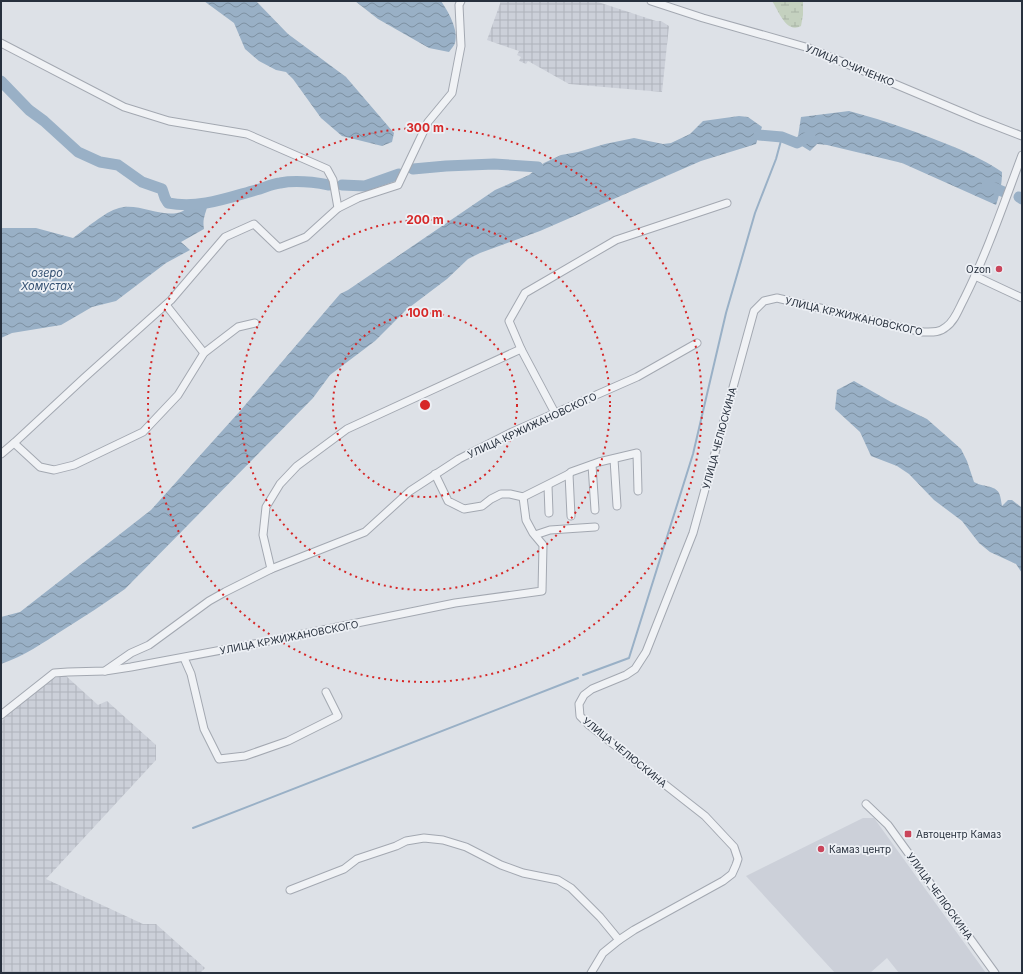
<svg xmlns="http://www.w3.org/2000/svg" width="1023" height="974" viewBox="0 0 1023 974" font-family="Inter,sans-serif">
  <style>
    .built { fill: #ccd0d9 }
    .industrial { fill: url(#industrial-grid) }
    .wetland { fill: url(#wetland-marsh) }
    .water { fill: url(#water-waves) }
    .lines { fill: none; stroke-linecap: round; stroke-linejoin: round }
    .stream { stroke: #99b0c6; stroke-width: 2 }
    .river { stroke: #99b0c6; stroke-width: 11 }
    .minor-casing { stroke: #a3a8b1; stroke-width: 9 }
    .minor { stroke: #f0f2f5; stroke-width: 7 }
    .ring { fill: none; stroke: #d62828; stroke-width: 2; stroke-dasharray: 2 4 }
    .poi-dot { fill: #ca455b; stroke: #edf0f5; stroke-width: 1.5 }
    .labels { text-anchor: middle; stroke-width: 3.5; stroke-linejoin: round; paint-order: stroke }
    .street-label { font-size: 10px; fill: #27303d; stroke: #edf0f5 }
    .poi-label { font-size: 10px; fill: #27303d; stroke: #edf0f5; text-anchor: start }
    .water-label { font-size: 11px; font-style: italic; fill: #334f70; stroke: #edf0f5 }
    .centre { fill: #d62828; stroke: #edf0f5; stroke-width: 2 }
    .ring-label { font-size: 12px; text-anchor: middle; font-weight: bold; fill: #d62828; stroke: #edf0f5; stroke-width: 3.5; stroke-linejoin: round; paint-order: stroke }
  </style>
  <defs>
    <pattern id="industrial-grid" width="8" height="8" patternUnits="userSpaceOnUse"><rect width="8" height="8" fill="#ccd0d9"/><path d="M0 4h8M4 0v8" fill="none" stroke="#afb3bb"/></pattern>
    <pattern id="wetland-marsh" width="20" height="14" patternUnits="userSpaceOnUse"><rect width="20" height="14" fill="#c4d1bf"/><path d="M1 5h8M5 5V1M11 12h8M15 12V8" fill="none" stroke="#a8b4a5"/></pattern>
    <pattern id="water-waves" width="16" height="10" patternUnits="userSpaceOnUse"><rect width="16" height="10" fill="#99b0c6"/><path d="M0 5q4-4 8 0t8 0" fill="none" stroke="#7d90a2"/></pattern>
  </defs>
  <rect width="100%" height="100%" fill="#dde1e7"/>
  <path class="built" d="M 863,818 L 874,818 L 986,973 L 899,973 L 887,958 L 870,973 L 835,973 L 746,876 Z"/>
  <g class="industrial">
    <path d="M 501,1 L 595,1 L 656,21 L 661,21 L 669,26 L 662,92 L 569,84 L 528,61 L 526,64 L 519,61 L 521,57 L 517,55 L 519,51 L 487,40 Z"/>
    <path d="M 65,675 L 98,705 L 107,701 L 156,745 L 156,760 L 46,879 L 143,924 L 156,924 L 205,968 L 200,973 L 1,973 L 1,722 L 13,709 L 52,679 Z"/>
  </g>
  <path class="wetland" d="M 772,1 L 803,1 L 803,15 L 801,26 C 786,34 779,11 772,1 Z"/>
  <g class="water">
    <path d="M 204,1 L 256,1 L 288,34 L 346,77 L 394,133 L 392,142 L 382,146 L 342,136 L 321,118 L 293,79 L 286,72 L 276,70 L 259,61 L 245,49 L 234,23 Z"/>
    <path d="M 355,1 L 441,1 C 448,11 459,30 455,43 C 454,46 451,49 449,52 L 429,48 L 378,19 Z"/>
    <path d="M 849,111 C 887,121 923,134 959,149 C 974,156 988,162 1002,172 C 1002,184 1000,193 996,205 L 902,163 L 827,145 L 817,144 L 810,151 L 797,143 L 801,117 Z"/>
    <path d="M 739,116 L 748,117 L 762,127 L 756,144 L 701,161 L 540,231 L 480,253 L 468,259 L 447,279 L 406,310 L 375,341 L 330,375 L 313,398 L 125,589 C 105,603 84,617 63,630 C 43,643 24,656 1,664 L 1,617 L 20,612 L 151,510 L 240,411 L 340,294 L 348,290 L 495,190 L 529,175 L 544,163 L 561,155 L 578,152 L 605,144 L 634,138 L 663,144 L 671,143 L 690,134 L 703,121 Z"/>
    <path d="M 198,201 L 208,203 C 206,214 202,218 204,229 L 181,242 L 190,250 L 166,263 L 116,301 L 92,307 L 61,325 L 12,333 L 1,338 L 1,228 L 36,228 L 73,238 C 86,229 104,212 119,208 C 139,202 165,220 183,211 C 188,208 191,204 198,201 Z"/>
    <path d="M 854,381 L 891,402 L 927,419 L 961,449 L 967,461 L 974,482 C 982,487 995,485 999,493 C 1001,497 1001,502 1002,506 L 1008,500 L 1012,500 L 1021,507 L 1022,573 L 1016,564 L 990,552 L 979,543 L 962,521 L 934,500 L 909,474 L 897,466 L 871,456 L 860,432 L 835,409 L 837,390 Z"/>
  </g>
  <g class="lines">
    <g class="stream">
      <path d="M 583,675 L 629,658 L 693,454 L 726,313 L 755,213 L 776,159 L 782,137"/>
      <path d="M 193,828 L 578,678"/>
    </g>
    <g class="river">
      <path d="M 1,81 L 29,110 L 44,121 L 78,152 L 100,162 L 118,165 L 142,182 L 162,189 L 165,198 L 168,203 C 199,209 227,198 256,190 C 264,188 271,184 280,183 C 296,180 313,182 329,185"/>
      <path d="M 759,135 L 782,137 L 797,143 L 810,136"/>
      <path d="M 413,169 L 446,166 L 494,164 L 538,167"/>
      <path d="M 342,185 L 365,186 L 399,174"/>
      <path d="M 987,185 L 1004,192"/>
      <path d="M 1019,197 L 1022,199"/>
    </g>
    <g class="minor-casing">
      <g id="minor">
        <path d="M 651,1 L 703,18 L 809,48 L 978,119 L 1022,136"/>
        <path d="M 1,43 L 124,107 L 169,121 L 247,134 L 327,169 L 333,180 L 338,208"/>
        <path d="M 975,276 L 1022,298"/>
        <path d="M 166,305 L 204,353"/>
        <path d="M 521,349 L 509,321 L 525,293 L 616,240 L 727,203"/>
        <path d="M 14,443 L 40,467 L 54,470 L 74,465 L 143,432 L 178,395 L 204,353 L 238,327 L 255,323"/>
        <path d="M 1,454 L 14,443 L 84,378 L 171,300 L 225,237 L 254,224 L 279,248 L 306,237 L 338,208 L 358,198 L 398,185 L 428,122 L 452,93 L 461,46 L 459,5 L 461,1"/>
        <path d="M 614,459 L 617,506"/>
        <path d="M 592,465 L 595,510"/>
        <path d="M 569,474 L 571,516"/>
        <path d="M 548,486 L 549,513"/>
        <path d="M 523,497 L 569,474 L 571,472 L 599,462 L 637,453 L 638,491"/>
        <path d="M 535,535 L 550,530 L 595,527"/>
        <path d="M 271,569 L 263,535 L 266,507 L 280,484 L 297,466 L 347,429 L 521,349 L 555,413"/>
        <path d="M 184,658 L 191,674 L 204,729 L 219,759 L 245,756 L 288,741 L 338,716 L 326,692"/>
        <path d="M 105,671 L 131,653 L 149,645 L 209,601 L 225,592 L 271,569 L 365,532 L 410,491 L 459,459 L 512,432 L 637,377 L 697,343"/>
        <path d="M 1,715 L 54,673 L 68,672 L 105,671 L 131,667 L 259,643 L 455,603 L 542,591 L 543,545 L 533,533 L 526,520 L 523,497 L 510,494 L 501,494 L 491,499 L 482,506 L 464,509 L 448,501 L 435,474"/>
        <path d="M 866,804 L 888,825 L 995,973"/>
        <path d="M 290,890 L 344,869 L 357,859 L 396,846 L 406,841 L 424,838 L 443,840 L 466,847 L 501,865 L 523,873 L 558,880 L 571,888 L 600,917 L 619,940"/>
        <path d="M 591,973 L 603,953 L 619,940 L 634,930 L 723,881 L 732,874 L 736,865 L 738,859 L 734,847 L 705,816 L 589,725 L 580,716 L 579,704 L 584,695 L 592,689 L 626,675 L 635,669 L 646,652 L 693,533 L 754,311 L 764,301 L 777,298 L 923,332 C 932,332 939,333 946,327 C 955,321 959,308 964,299 C 987,253 1004,203 1022,155"/>
      </g>
    </g>
    <use href="#minor" class="minor"/>
  </g>
  <g class="ring">
    <circle cx="425" cy="405" r="92"/>
    <circle cx="425" cy="405" r="185"/>
    <circle cx="425" cy="405" r="277"/>
  </g>
  <g class="poi-dot">
    <circle cx="999" cy="269" r="4"/>
    <rect x="904" y="830" width="8" height="8" rx="2"/>
    <circle cx="821" cy="849" r="4"/>
  </g>
  <g class="labels">
    <g class="street-label">
      <text transform="translate(850 65) rotate(22)" y="4">УЛИЦА ОЧИЧЕНКО</text>
      <text transform="translate(854 316) rotate(13)" y="4">УЛИЦА КРЖИЖАНОВСКОГО</text>
      <text transform="translate(532 425) rotate(-25)" y="4">УЛИЦА КРЖИЖАНОВСКОГО</text>
      <text transform="translate(719 438) rotate(-75)" y="4">УЛИЦА ЧЕЛЮСКИНА</text>
      <text transform="translate(289 637) rotate(-11)" y="4">УЛИЦА КРЖИЖАНОВСКОГО</text>
      <text transform="translate(625 752) rotate(39)" y="4">УЛИЦА ЧЕЛЮСКИНА</text>
      <text transform="translate(940 896) rotate(54)" y="4">УЛИЦА ЧЕЛЮСКИНА</text>
    </g>
    <g class="poi-label">
      <text x="991" y="273" text-anchor="end">Ozon</text>
      <text x="916" y="838">Автоцентр Камаз</text>
      <text x="829" y="853">Камаз центр</text>
    </g>
    <g class="water-label">
      <text x="47" y="277">озеро<tspan x="47" dy="13">Хомустах</tspan></text>
    </g>
  </g>
  <circle cx="425" cy="405" r="6" class="centre"/>
  <g class="ring-label">
    <text x="425" y="132">300 m</text>
    <text x="425" y="224">200 m</text>
    <text x="425" y="317">100 m</text>
  </g>
  <rect width="1023" height="974" fill="none" stroke="#27303d" stroke-width="4"/>
</svg>
